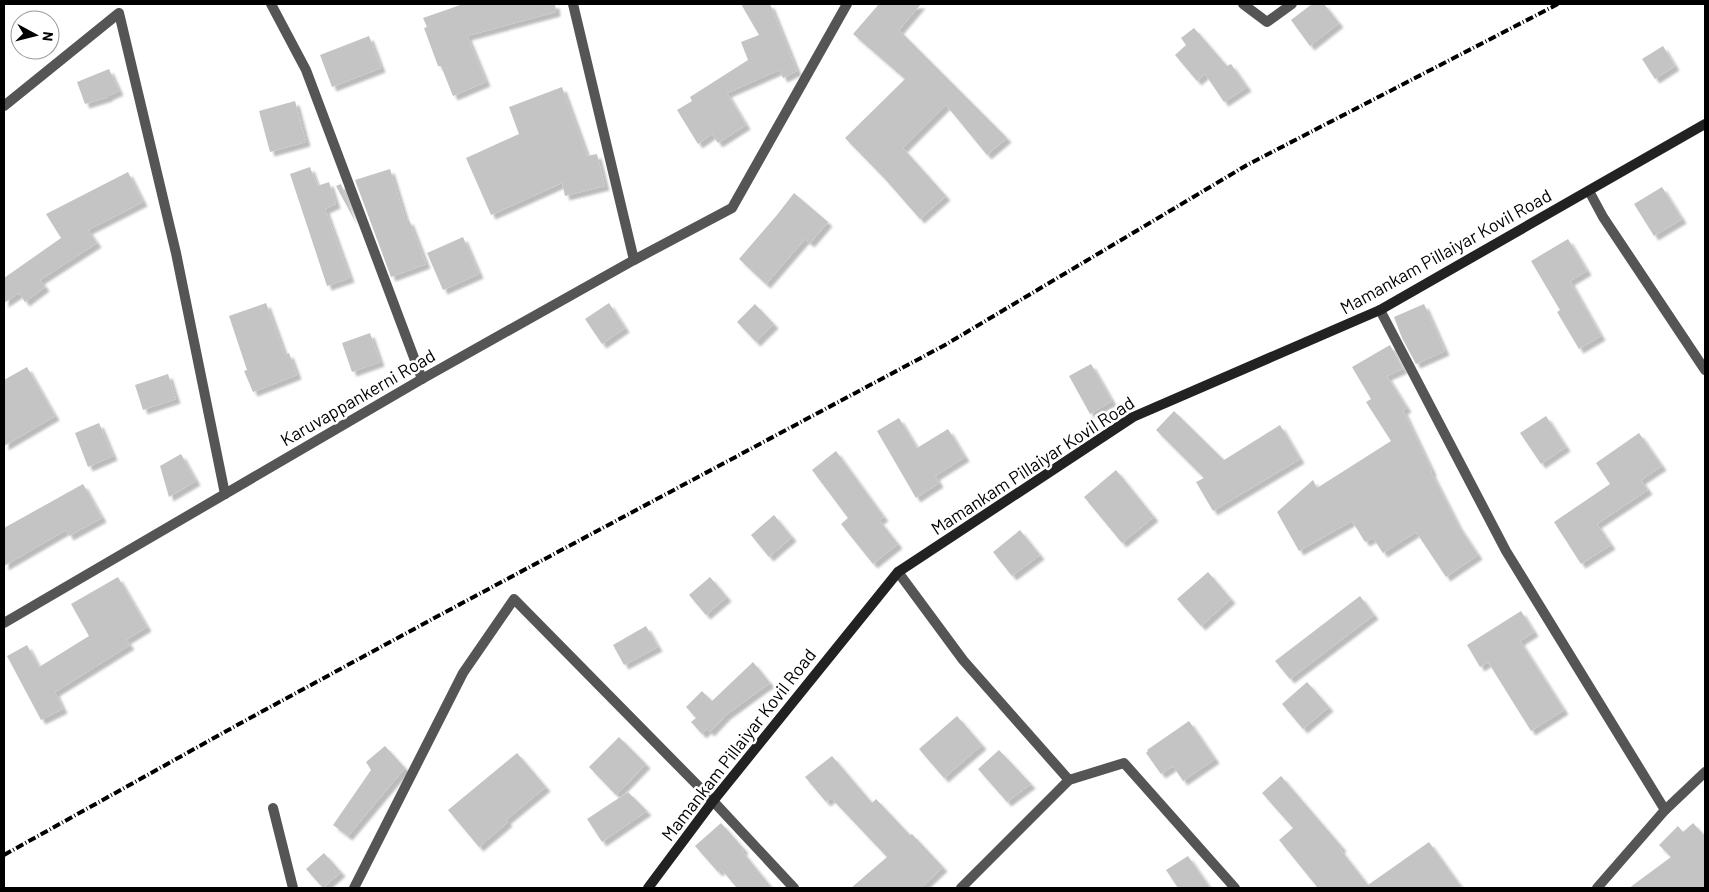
<svg xmlns="http://www.w3.org/2000/svg" width="1709" height="892" viewBox="0 0 1709 892" font-family="Barlow,sans-serif">
  <style>
    .building { fill: #c4c4c4; filter: url(#shadow) }
    .lines { fill: none; stroke-linecap: round; stroke-linejoin: round }
    .minor { stroke: #555; stroke-width: 10 }
    .tertiary { stroke: #555; stroke-width: 10 }
    .secondary { stroke: #222; stroke-width: 10 }
    .rail { stroke: #000; stroke-width: 4; stroke-dasharray: 8 2.5 1 2.5; stroke-linecap: butt }
    .labels { text-anchor: middle; stroke-width: 5; stroke-linejoin: round; paint-order: stroke }
    .street-label { font-size: 18px; fill: #000; stroke: #fff }
  </style>
  <defs>
    <filter id="shadow"><feDropShadow dx="4.5" dy="4.5" stdDeviation="1" flood-color="#0004"/></filter>
  </defs>
  <rect width="100%" height="100%" fill="#fff"/>
  <g class="building">
    <path d="M 463,4 L 555,4 L 556,12 L 467,36 L 486,82 L 453,96 L 441,66 L 438,66 L 424,28 L 427,27 L 423,18 Z"/>
    <path d="M 741,4 L 770,4 L 797,71 L 783,78 L 779,70 L 727,93 L 746,125 L 718,143 L 712,134 L 698,144 L 677,110 L 692,101 L 690,97 L 748,60 L 741,42 L 759,35 Z"/>
    <path d="M 879,4 L 921,4 L 899,30 L 1007,138 L 987,155 L 946,105 L 903,148 L 946,196 L 920,219 L 884,178 L 845,138 L 905,79 L 853,34 Z"/>
    <path d="M 1312,4 L 1324,4 L 1339,23 L 1310,46 L 1291,20 Z"/>
    <path d="M 1194,28 L 1227,66 L 1231,64 L 1247,87 L 1224,102 L 1205,74 L 1197,81 L 1175,55 L 1186,45 L 1181,38 Z"/>
    <path d="M 369,36 L 381,68 L 332,87 L 320,55 Z"/>
    <path d="M 1663,46 L 1675,66 L 1655,79 L 1642,59 Z"/>
    <path d="M 109,69 L 119,91 L 108,96 L 108,97 L 85,104 L 77,82 Z"/>
    <path d="M 562,87 L 587,156 L 597,154 L 605,186 L 565,196 L 562,183 L 491,215 L 466,158 L 519,134 L 509,107 Z"/>
    <path d="M 295,101 L 306,142 L 270,152 L 259,111 Z"/>
    <path d="M 310,167 L 317,186 L 329,182 L 336,204 L 325,209 L 350,278 L 327,286 L 290,174 Z"/>
    <path d="M 390,169 L 406,221 L 409,220 L 426,264 L 391,277 L 355,180 Z"/>
    <path d="M 128,172 L 143,202 L 88,230 L 97,243 L 40,280 L 45,287 L 25,302 L 19,293 L 4,303 L 4,278 L 61,238 L 46,214 Z"/>
    <path d="M 341,184 L 356,223 L 336,186 Z"/>
    <path d="M 1662,187 L 1682,219 L 1654,236 L 1634,204 Z"/>
    <path d="M 794,193 L 828,222 L 810,243 L 805,239 L 766,284 L 739,259 L 777,215 Z"/>
    <path d="M 463,237 L 479,274 L 443,290 L 427,253 Z"/>
    <path d="M 1568,239 L 1587,271 L 1570,281 L 1601,336 L 1579,349 L 1557,312 L 1560,310 L 1531,261 Z"/>
    <path d="M 266,303 L 285,355 L 289,353 L 297,375 L 253,392 L 244,371 L 247,370 L 229,316 Z"/>
    <path d="M 609,303 L 625,328 L 602,344 L 585,319 Z"/>
    <path d="M 755,304 L 774,324 L 756,342 L 737,322 Z"/>
    <path d="M 1424,304 L 1445,351 L 1416,364 L 1402,338 L 1394,317 Z"/>
    <path d="M 370,333 L 380,362 L 352,372 L 342,343 Z"/>
    <path d="M 1390,345 L 1403,369 L 1387,376 L 1407,408 L 1403,410 L 1432,471 L 1431,472 L 1458,525 L 1478,555 L 1446,577 L 1416,532 L 1383,553 L 1373,538 L 1365,542 L 1352,521 L 1299,551 L 1277,512 L 1313,480 L 1317,488 L 1391,441 L 1366,402 L 1371,399 L 1352,367 Z"/>
    <path d="M 1091,364 L 1112,401 L 1090,414 L 1069,376 Z"/>
    <path d="M 27,367 L 55,416 L 4,446 L 4,380 Z"/>
    <path d="M 168,374 L 176,399 L 143,410 L 135,385 Z"/>
    <path d="M 1174,411 L 1224,460 L 1280,425 L 1300,459 L 1213,511 L 1196,482 L 1204,478 L 1156,430 Z"/>
    <path d="M 1546,416 L 1566,447 L 1541,464 L 1520,433 Z"/>
    <path d="M 899,418 L 917,448 L 948,429 L 965,457 L 935,476 L 939,483 L 916,498 L 877,431 Z"/>
    <path d="M 99,423 L 113,456 L 88,467 L 75,433 Z"/>
    <path d="M 1639,433 L 1662,466 L 1641,480 L 1648,490 L 1597,524 L 1611,545 L 1581,564 L 1554,522 L 1610,484 L 1596,463 Z"/>
    <path d="M 836,451 L 884,517 L 879,520 L 898,544 L 873,564 L 841,524 L 848,518 L 812,470 Z"/>
    <path d="M 181,454 L 196,481 L 169,497 L 160,466 Z"/>
    <path d="M 1116,470 L 1154,517 L 1122,543 L 1084,497 Z"/>
    <path d="M 83,484 L 102,518 L 69,536 L 66,530 L 4,566 L 4,528 Z"/>
    <path d="M 774,515 L 792,537 L 769,557 L 751,535 Z"/>
    <path d="M 1020,530 L 1040,555 L 1012,576 L 993,552 Z"/>
    <path d="M 1208,572 L 1231,599 L 1201,626 L 1177,599 Z"/>
    <path d="M 118,577 L 147,627 L 126,640 L 130,645 L 55,692 L 63,709 L 41,720 L 7,656 L 27,645 L 39,667 L 89,636 L 71,604 Z"/>
    <path d="M 710,577 L 727,597 L 706,615 L 689,595 Z"/>
    <path d="M 1360,596 L 1374,615 L 1290,679 L 1275,661 Z"/>
    <path d="M 1521,611 L 1534,632 L 1520,641 L 1564,710 L 1531,731 L 1488,662 L 1480,667 L 1467,645 Z"/>
    <path d="M 646,626 L 658,647 L 624,665 L 613,645 Z"/>
    <path d="M 753,662 L 770,683 L 726,715 L 710,732 L 707,729 L 702,734 L 691,722 L 696,718 L 686,707 L 702,691 L 712,701 Z"/>
    <path d="M 1307,682 L 1329,707 L 1303,729 L 1282,704 Z"/>
    <path d="M 957,716 L 982,745 L 944,778 L 919,749 Z"/>
    <path d="M 1189,721 L 1215,759 L 1183,781 L 1173,766 L 1161,774 L 1146,753 L 1148,751 L 1147,750 Z"/>
    <path d="M 619,737 L 646,764 L 616,795 L 589,767 Z"/>
    <path d="M 385,746 L 405,768 L 348,836 L 333,825 L 371,770 L 366,762 Z"/>
    <path d="M 999,750 L 1031,784 L 1007,802 L 978,769 Z"/>
    <path d="M 517,753 L 546,787 L 506,820 L 508,822 L 479,847 L 448,810 Z"/>
    <path d="M 832,756 L 872,803 L 876,799 L 910,835 L 912,834 L 943,867 L 921,888 L 851,888 L 887,857 L 831,798 L 826,802 L 805,777 Z"/>
    <path d="M 1281,776 L 1342,847 L 1340,849 L 1368,885 L 1429,842 L 1462,888 L 1318,888 L 1279,840 L 1293,828 L 1262,793 Z"/>
    <path d="M 628,792 L 647,811 L 602,842 L 587,819 Z"/>
    <path d="M 721,823 L 744,849 L 742,851 L 772,888 L 737,888 L 721,869 L 718,872 L 695,846 Z"/>
    <path d="M 1693,823 L 1705,836 L 1705,888 L 1629,888 L 1671,857 L 1659,845 L 1678,826 L 1683,832 Z"/>
    <path d="M 324,853 L 341,872 L 323,888 L 306,869 Z"/>
    <path d="M 1188,856 L 1210,888 L 1178,888 L 1166,870 Z"/>
  </g>
  <g class="lines">
    <g class="minor">
      <path d="M 271,4 L 306,70 L 422,379"/>
      <path d="M 573,4 L 634,260"/>
      <path d="M 1243,4 L 1267,22 L 1292,4"/>
      <path d="M 4,106 L 119,13 L 176,253 L 225,494"/>
      <path d="M 1589,191 L 1603,217 L 1705,370"/>
      <path d="M 1380,310 L 1506,551 L 1665,810"/>
      <path d="M 898,572 L 963,660 L 1069,780 L 1124,763 L 1235,888"/>
      <path d="M 273,808 L 293,888"/>
      <path d="M 354,888 L 463,673 L 514,599 L 713,801 L 794,888"/>
      <path d="M 961,888 L 1069,780"/>
      <path d="M 1597,888 L 1665,810 L 1705,772"/>
    </g>
    <path class="tertiary" d="M 4,623 L 422,379 L 634,260 L 732,208 L 847,4"/>
    <path class="secondary" d="M 648,888 L 713,801 L 898,572 L 1133,417 L 1380,310 L 1705,124"/>
    <path class="rail" d="M 4,855 L 239,724 L 438,616 L 945,345 L 1247,165 L 1558,4"/>
  </g>
  <g class="labels">
    <g class="street-label">
      <text transform="translate(1446 252) rotate(-29)" y="6">Mamankam Pillaiyar Kovil Road</text>
      <text transform="translate(358 398) rotate(-30)" y="6">Karuvappankerni Road</text>
      <text transform="translate(1033 466) rotate(-33)" y="6">Mamankam Pillaiyar Kovil Road</text>
      <text transform="translate(739 745) rotate(-52)" y="6">Mamankam Pillaiyar Kovil Road</text>
    </g>
  </g>
  <rect width="1709" height="892" fill="none" stroke="#000000" stroke-width="10"/>
  <g transform="translate(35 35) rotate(97)"><circle r="24" fill="#ffffff" stroke="#999999"/>
  <path d="M0-4L9 19L0 12L-9 19Z" fill="#000000"/>
  <text y="-8" font-size="14" font-weight="bold" text-anchor="middle" fill="#000000">N</text>
  </g>
</svg>
